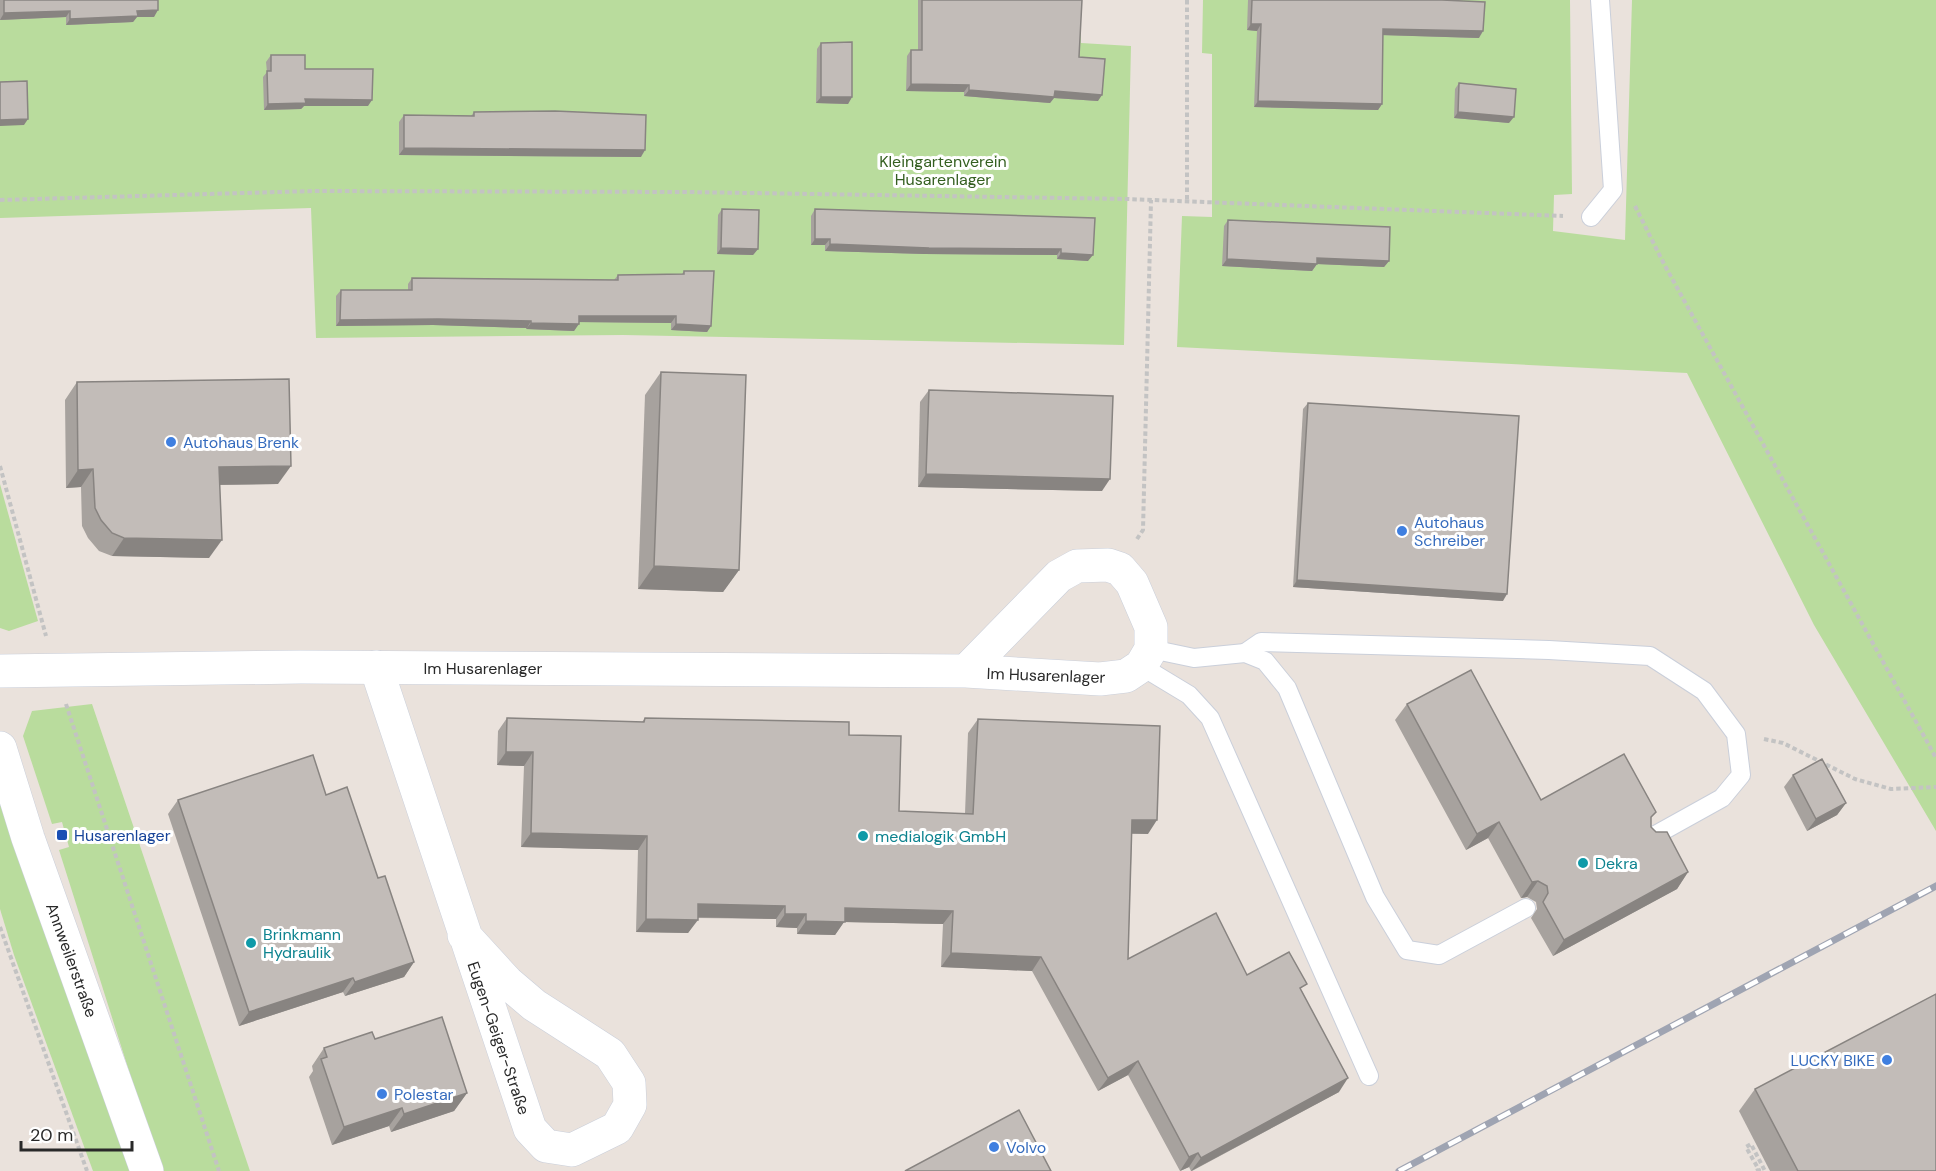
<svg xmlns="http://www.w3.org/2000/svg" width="1936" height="1171" viewBox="0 0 1936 1171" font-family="'DM Sans',sans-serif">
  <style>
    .green { fill: #b9dc9d }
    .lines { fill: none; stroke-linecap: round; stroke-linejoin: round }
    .lane-casing { stroke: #cacfda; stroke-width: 20 }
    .street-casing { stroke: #cacfda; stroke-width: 34 }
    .secondary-casing { stroke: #cacfda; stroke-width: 34 }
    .path { stroke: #c3c3c3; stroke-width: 4; stroke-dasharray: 4.5 3; stroke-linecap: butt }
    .lane { stroke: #fff; stroke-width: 18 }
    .street { stroke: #fff; stroke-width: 33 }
    .secondary { stroke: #fff; stroke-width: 33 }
    .rail-casing { stroke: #9fa4b2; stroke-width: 7 }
    .rail { stroke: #fff; stroke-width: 4.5; stroke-dasharray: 14; stroke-linecap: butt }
    .wall { fill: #a7a29e }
    .shaded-wall { fill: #888481 }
    .building { fill: #c2bcb8; stroke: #888481; stroke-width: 1.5 }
    .shop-dot { fill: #3f7fe0; stroke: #fff; stroke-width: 2 }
    .transit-dot { fill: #1a4fb4; stroke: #fff; stroke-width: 2 }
    .culture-dot { fill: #0f9aa8; stroke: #fff; stroke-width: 2 }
    .labels { text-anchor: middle; stroke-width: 6; stroke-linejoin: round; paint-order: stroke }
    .park-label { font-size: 16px; fill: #345f20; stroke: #fff }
    .shop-label { font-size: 16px; fill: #366cbe; stroke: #fff; text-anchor: start }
    .street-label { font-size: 16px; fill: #292929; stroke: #fff }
    .transit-label { font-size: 16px; fill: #164399; stroke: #fff; text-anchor: start }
    .culture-label { font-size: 16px; fill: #0d838f; stroke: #fff; text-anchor: start }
  </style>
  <rect width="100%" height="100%" fill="#eae2dc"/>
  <g class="green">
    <path d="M 0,0 L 1081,0 L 1081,43 L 1131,46 L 1124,345 L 623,335 L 316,338 L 311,208 L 0,218 Z"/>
    <path d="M 1203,0 L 1570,0 L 1572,194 L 1554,195 L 1553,231 L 1625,240 L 1632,0 L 1936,0 L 1936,831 L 1814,625 L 1687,373 L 1177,347 L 1182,216 L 1212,217 L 1212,54 L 1202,53 Z"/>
    <path d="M 0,484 L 38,621 L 9,631 L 0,628 Z"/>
    <path d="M 92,704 L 250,1171 L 163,1171 L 128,1068 L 59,850 L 69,847 L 62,822 L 52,824 L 23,736 L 32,711 Z"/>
    <path d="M 0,789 L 130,1171 L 93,1171 L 14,955 L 0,909 Z"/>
  </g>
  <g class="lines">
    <g class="lane-casing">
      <g id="lane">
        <path d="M 1591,217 L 1613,190 L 1600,0"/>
        <path d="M 1151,649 L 1194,658 L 1245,653 L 1265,661 L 1287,688 L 1375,897 L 1407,950 L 1439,955 L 1526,908"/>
        <path d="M 1245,653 L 1261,642 L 1549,650 L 1650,656 L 1704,691 L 1736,734 L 1741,775 L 1722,798 L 1650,838"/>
        <path d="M 1141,666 L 1189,695 L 1210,718 L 1369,1076"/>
      </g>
    </g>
    <g class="street-casing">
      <g id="street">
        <path d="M 376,667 L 530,1129 L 546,1146 L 572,1150 L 617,1128 L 630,1105 L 629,1083 L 610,1054 L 534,1005 L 507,982 L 464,935"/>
        <path d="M 0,671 L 301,667 L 966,671 L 1100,679 L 1126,676 L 1141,666 L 1151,649 L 1151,627 L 1132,583 L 1120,569 L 1108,565 L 1077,566 L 1059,576 L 966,671"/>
      </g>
    </g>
    <g class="secondary-casing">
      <path id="secondary" d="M 0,748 L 28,838 L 147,1171"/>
    </g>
    <g class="path">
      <path d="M 1187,0 L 1187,201"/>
      <path d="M 0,200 L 313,191 L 687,192 L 1127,199 L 1563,216"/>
      <path d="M 1635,206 L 1664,264 L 1936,758"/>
      <path d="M 0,466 L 46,636"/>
      <path d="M 1137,539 L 1143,530 L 1151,200"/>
      <path d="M 66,704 L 219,1171"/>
      <path d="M 1764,739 L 1783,743 L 1855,779 L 1891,789 L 1936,787"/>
      <path d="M 0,927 L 87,1171"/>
      <path d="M 1756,1171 L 1759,1170 L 1746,1147 L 1751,1144 L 1765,1171"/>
    </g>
    <use href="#lane" class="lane"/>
    <use href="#street" class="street"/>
    <use href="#secondary" class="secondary"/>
    <g class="rail-casing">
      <path id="rail" d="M 1399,1171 L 1936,886"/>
    </g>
    <use href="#rail" class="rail"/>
  </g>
  <g class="wall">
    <path d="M 0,0 L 158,0 L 154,17 L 137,17 L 133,22 L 66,25 L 66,17 L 0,20 Z"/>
    <path d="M 918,0 L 1082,0 L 1079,57 L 1098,101 L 1054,98 L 1050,103 L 964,96 L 964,92 L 906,91 L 907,56 L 911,50 L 918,50 Z"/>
    <path d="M 1248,0 L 1442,0 L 1479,38 L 1383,35 L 1382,104 L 1378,110 L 1254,107 L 1257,31 L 1247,30 Z"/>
    <path d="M 821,43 L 852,97 L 848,104 L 816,103 L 817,49 Z"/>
    <path d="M 271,55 L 305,69 L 368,106 L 304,106 L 301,109 L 264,110 L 263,77 L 267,72 L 266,62 Z"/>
    <path d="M 1459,83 L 1509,123 L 1454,118 L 1455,89 Z"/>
    <path d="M 474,112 L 641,157 L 399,155 L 399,122 L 404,115 L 471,116 Z"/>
    <path d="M 722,209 L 758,249 L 753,255 L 717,254 L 718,215 Z"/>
    <path d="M 815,209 L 1095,218 L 1088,261 L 1057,259 L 1057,255 L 924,254 L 825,251 L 825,245 L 811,245 L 811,216 Z"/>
    <path d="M 1228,220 L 1389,261 L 1384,267 L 1317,264 L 1312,271 L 1222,266 L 1224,226 Z"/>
    <path d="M 684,271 L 711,326 L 707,332 L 671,330 L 671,323 L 579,322 L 574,331 L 526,329 L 527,328 L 433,325 L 336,326 L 336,296 L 341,290 L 408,290 L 408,284 L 412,278 L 614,280 L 618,275 L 682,274 Z"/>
    <path d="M 661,372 L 739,570 L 723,592 L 638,589 L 645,395 Z"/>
    <path d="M 77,382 L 278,484 L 220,485 L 209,558 L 112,556 L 99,551 L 88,538 L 82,526 L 81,487 L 66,488 L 65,400 Z"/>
    <path d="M 929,390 L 1102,491 L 918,487 L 920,402 Z"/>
    <path d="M 1308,403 L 1503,601 L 1293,587 L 1303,409 Z"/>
    <path d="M 1407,704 L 1541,800 L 1656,812 L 1651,818 L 1651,827 L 1688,872 L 1677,889 L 1553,956 L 1531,918 L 1537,909 L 1536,902 L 1527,897 L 1521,898 L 1488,838 L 1466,850 L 1395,720 Z"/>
    <path d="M 507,718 L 642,722 L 645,718 L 849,735 L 899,811 L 965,814 L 968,733 L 978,719 L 1148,834 L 1132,834 L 1128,959 L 1247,975 L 1302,991 L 1339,1092 L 1192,1171 L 1191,1171 L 1189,1167 L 1180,1171 L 1128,1075 L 1098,1091 L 1032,971 L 941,967 L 943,924 L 844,922 L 835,935 L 797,934 L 797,928 L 776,927 L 776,919 L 698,918 L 688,933 L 636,932 L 638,850 L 521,847 L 524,766 L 497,765 L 498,731 Z"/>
    <path d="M 1793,775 L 1846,803 L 1837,815 L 1807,831 L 1784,787 Z"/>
    <path d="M 326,795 L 378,878 L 414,962 L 404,977 L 345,996 L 343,992 L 239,1026 L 168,814 L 178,800 Z"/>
    <path d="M 375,1039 L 467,1093 L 454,1111 L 391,1132 L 389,1126 L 332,1145 L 309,1077 L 313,1071 L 312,1066 L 324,1048 Z"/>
    <path d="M 1755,1089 L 1936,1171 L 1770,1171 L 1739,1111 Z"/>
  </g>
  <g class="shaded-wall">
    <path d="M 158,10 L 154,17 L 137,17 L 133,22 L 66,25 L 70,19 L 137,11 Z"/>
    <path d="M 70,11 L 66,17 L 0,20 L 4,13 Z"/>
    <path d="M 1251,24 L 1261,24 L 1257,31 L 1247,30 Z"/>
    <path d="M 1383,29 L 1483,31 L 1479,38 L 1379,35 Z"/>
    <path d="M 911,84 L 969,85 L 964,92 L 906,91 Z"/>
    <path d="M 969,90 L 1055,91 L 1102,95 L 1098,101 L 1054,98 L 1050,103 L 964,96 Z"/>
    <path d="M 821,97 L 852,97 L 848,104 L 816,103 Z"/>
    <path d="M 305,99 L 372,100 L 368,106 L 304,106 L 301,109 L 264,110 L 268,104 Z"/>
    <path d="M 1258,101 L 1382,104 L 1378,110 L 1254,107 Z"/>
    <path d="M 1458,112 L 1514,117 L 1509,123 L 1454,118 Z"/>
    <path d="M 28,119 L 24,125 L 0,126 L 0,120 Z"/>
    <path d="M 404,148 L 645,150 L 641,157 L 399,155 Z"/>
    <path d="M 815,239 L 830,239 L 825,245 L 811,245 Z"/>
    <path d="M 830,244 L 1061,249 L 1057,255 L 924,254 L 825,251 Z"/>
    <path d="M 721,248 L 758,249 L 753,255 L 717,254 Z"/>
    <path d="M 1061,253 L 1093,255 L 1088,261 L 1057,259 Z"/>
    <path d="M 1317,258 L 1389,261 L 1384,267 L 1317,264 L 1312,271 L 1222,266 L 1227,259 Z"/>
    <path d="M 579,316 L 676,316 L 671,323 L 574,322 Z"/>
    <path d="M 438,319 L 531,321 L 527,328 L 433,325 L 336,326 L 340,320 Z"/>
    <path d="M 531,323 L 579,324 L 574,331 L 526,329 Z"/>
    <path d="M 676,324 L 711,326 L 707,332 L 671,330 Z"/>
    <path d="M 291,466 L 278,484 L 207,485 L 219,467 Z"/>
    <path d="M 93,469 L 81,487 L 66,488 L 78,470 Z"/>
    <path d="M 926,474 L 1110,479 L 1102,491 L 918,487 Z"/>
    <path d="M 124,538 L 222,540 L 209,558 L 112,556 Z"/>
    <path d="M 654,566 L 739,570 L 723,592 L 638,589 Z"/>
    <path d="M 1297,580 L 1507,594 L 1503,601 L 1293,587 Z"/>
    <path d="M 506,752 L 533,752 L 524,766 L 497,765 Z"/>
    <path d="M 1846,803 L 1837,815 L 1807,831 L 1816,819 Z"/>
    <path d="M 1132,820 L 1157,820 L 1148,834 L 1123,833 Z"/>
    <path d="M 1499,822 L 1488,838 L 1466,850 L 1477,834 Z"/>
    <path d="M 531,833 L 647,836 L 638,850 L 521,847 Z"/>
    <path d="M 1688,872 L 1677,889 L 1553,956 L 1564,940 Z"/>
    <path d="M 1538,881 L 1527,897 L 1521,898 L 1532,882 Z"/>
    <path d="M 698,904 L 785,906 L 776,919 L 689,917 Z"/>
    <path d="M 845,908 L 953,911 L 943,924 L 844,922 L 835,935 L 797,934 L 806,921 Z"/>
    <path d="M 785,914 L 806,914 L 797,928 L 776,927 Z"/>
    <path d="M 646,919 L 698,920 L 688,933 L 636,932 Z"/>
    <path d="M 951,953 L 1041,957 L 1032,971 L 941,967 Z"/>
    <path d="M 414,962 L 404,977 L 345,996 L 355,982 Z"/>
    <path d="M 353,978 L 343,992 L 239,1026 L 249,1012 Z"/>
    <path d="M 1138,1061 L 1128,1075 L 1098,1091 L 1108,1078 Z"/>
    <path d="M 1348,1078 L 1339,1092 L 1191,1171 L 1201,1158 Z"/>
    <path d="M 467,1093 L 454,1111 L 391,1132 L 404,1114 Z"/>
    <path d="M 402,1108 L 389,1126 L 332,1145 L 344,1127 Z"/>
    <path d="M 1198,1153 L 1189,1167 L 1180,1171 L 1189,1157 Z"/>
  </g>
  <g class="building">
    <path d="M 4,0 L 158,0 L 158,10 L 137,11 L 138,16 L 70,19 L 70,11 L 4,13 Z"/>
    <path d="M 922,0 L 1082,0 L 1079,57 L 1105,59 L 1102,95 L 1055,91 L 1054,97 L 969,90 L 969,85 L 911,84 L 911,50 L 922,50 Z"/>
    <path d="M 1252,0 L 1442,0 L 1485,2 L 1483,31 L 1383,29 L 1382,104 L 1258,101 L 1261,24 L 1251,24 Z"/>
    <path d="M 852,42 L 852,97 L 821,97 L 821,43 Z"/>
    <path d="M 271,55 L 305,55 L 305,69 L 373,69 L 372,100 L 305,99 L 306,103 L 268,104 L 267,71 L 271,71 Z"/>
    <path d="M 27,81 L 28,119 L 0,120 L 0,82 Z"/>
    <path d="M 1459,83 L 1516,89 L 1514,117 L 1458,112 Z"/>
    <path d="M 555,111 L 646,115 L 645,150 L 404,148 L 404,115 L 474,116 L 474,112 Z"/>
    <path d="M 722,209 L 759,210 L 758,249 L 721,248 Z"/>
    <path d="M 815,209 L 1095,218 L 1093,255 L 1061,253 L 1061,249 L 929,248 L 830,244 L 830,239 L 815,239 Z"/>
    <path d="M 1228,220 L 1390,227 L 1389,261 L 1317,258 L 1317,264 L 1227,259 Z"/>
    <path d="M 684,271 L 714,271 L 711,326 L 676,324 L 676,316 L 579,316 L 579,324 L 531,323 L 531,321 L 438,319 L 340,320 L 341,290 L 412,290 L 412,278 L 618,280 L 618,275 L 684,274 Z"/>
    <path d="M 661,372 L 746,375 L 739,570 L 654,566 Z"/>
    <path d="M 289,379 L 291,466 L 219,467 L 222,540 L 124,538 L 112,533 L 101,520 L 95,508 L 93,469 L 78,470 L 77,382 Z"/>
    <path d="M 929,390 L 1113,396 L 1110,479 L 926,474 Z"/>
    <path d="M 1308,403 L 1519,416 L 1507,594 L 1297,580 Z"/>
    <path d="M 1471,670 L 1541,800 L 1624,754 L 1656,812 L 1651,817 L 1651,827 L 1656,832 L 1667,832 L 1688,872 L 1564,940 L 1543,902 L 1548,893 L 1547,886 L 1538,881 L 1532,882 L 1499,822 L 1477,834 L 1407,704 Z"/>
    <path d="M 507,718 L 644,722 L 645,718 L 849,722 L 849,735 L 901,736 L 899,811 L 973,814 L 978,719 L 1160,726 L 1157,820 L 1132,820 L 1128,959 L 1216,913 L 1247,975 L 1289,952 L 1307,984 L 1300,988 L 1348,1078 L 1201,1158 L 1198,1153 L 1189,1157 L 1138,1061 L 1108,1078 L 1041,957 L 951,953 L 953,911 L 845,908 L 845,922 L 806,921 L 806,914 L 785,914 L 785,906 L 698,904 L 698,920 L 646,919 L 647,836 L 531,833 L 533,752 L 506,752 Z"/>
    <path d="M 313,755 L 326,795 L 347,787 L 378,878 L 385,876 L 414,962 L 355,982 L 353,978 L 249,1012 L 178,800 Z"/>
    <path d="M 1822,759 L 1846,803 L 1816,819 L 1793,775 Z"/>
    <path d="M 1936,994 L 1936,1171 L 1798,1171 L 1755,1089 Z"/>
    <path d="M 442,1017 L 467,1093 L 404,1114 L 402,1108 L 344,1127 L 321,1059 L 327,1057 L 324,1048 L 372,1032 L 375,1039 Z"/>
    <path d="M 1019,1110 L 1051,1171 L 905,1171 Z"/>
  </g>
  <g class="shop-dot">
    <circle cx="171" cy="442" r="6"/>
    <circle cx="1402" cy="531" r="6"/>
    <circle cx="1887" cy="1060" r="6"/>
    <circle cx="382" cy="1094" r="6"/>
    <circle cx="994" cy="1147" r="6"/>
  </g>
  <rect class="transit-dot" x="56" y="829" width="12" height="12" rx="3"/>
  <g class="culture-dot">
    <circle cx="863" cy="836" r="6"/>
    <circle cx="1583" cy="863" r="6"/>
    <circle cx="251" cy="943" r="6"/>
  </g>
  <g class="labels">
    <g class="park-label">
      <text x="943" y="167">Kleingartenverein<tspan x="943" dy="18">Husarenlager</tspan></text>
    </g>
    <g class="shop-label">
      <text x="183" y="448">Autohaus Brenk</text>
      <text x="1414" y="528">Autohaus<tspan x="1414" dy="18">Schreiber</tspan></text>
      <text x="1875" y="1066" text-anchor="end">LUCKY BIKE</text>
      <text x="394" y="1100">Polestar</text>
      <text x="1006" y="1153">Volvo</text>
    </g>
    <g class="street-label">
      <text x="483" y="674">Im Husarenlager</text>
      <text transform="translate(1046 675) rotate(2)" y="6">Im Husarenlager</text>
      <text transform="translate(72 960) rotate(70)" y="6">Annweilerstraße</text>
      <text transform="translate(499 1038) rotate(71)" y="6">Eugen-Geiger-Straße</text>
    </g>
    <g class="transit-label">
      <text x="74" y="841">Husarenlager</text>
    </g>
    <g class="culture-label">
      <text x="875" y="842">medialogik GmbH</text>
      <text x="1595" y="869">Dekra</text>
      <text x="263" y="940">Brinkmann<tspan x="263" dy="18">Hydraulik</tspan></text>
    </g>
  </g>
  <path d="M21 1141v9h111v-9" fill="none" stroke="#292929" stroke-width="3"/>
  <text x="30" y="1141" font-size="18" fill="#292929" stroke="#ffffff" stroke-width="4.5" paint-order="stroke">20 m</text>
</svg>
